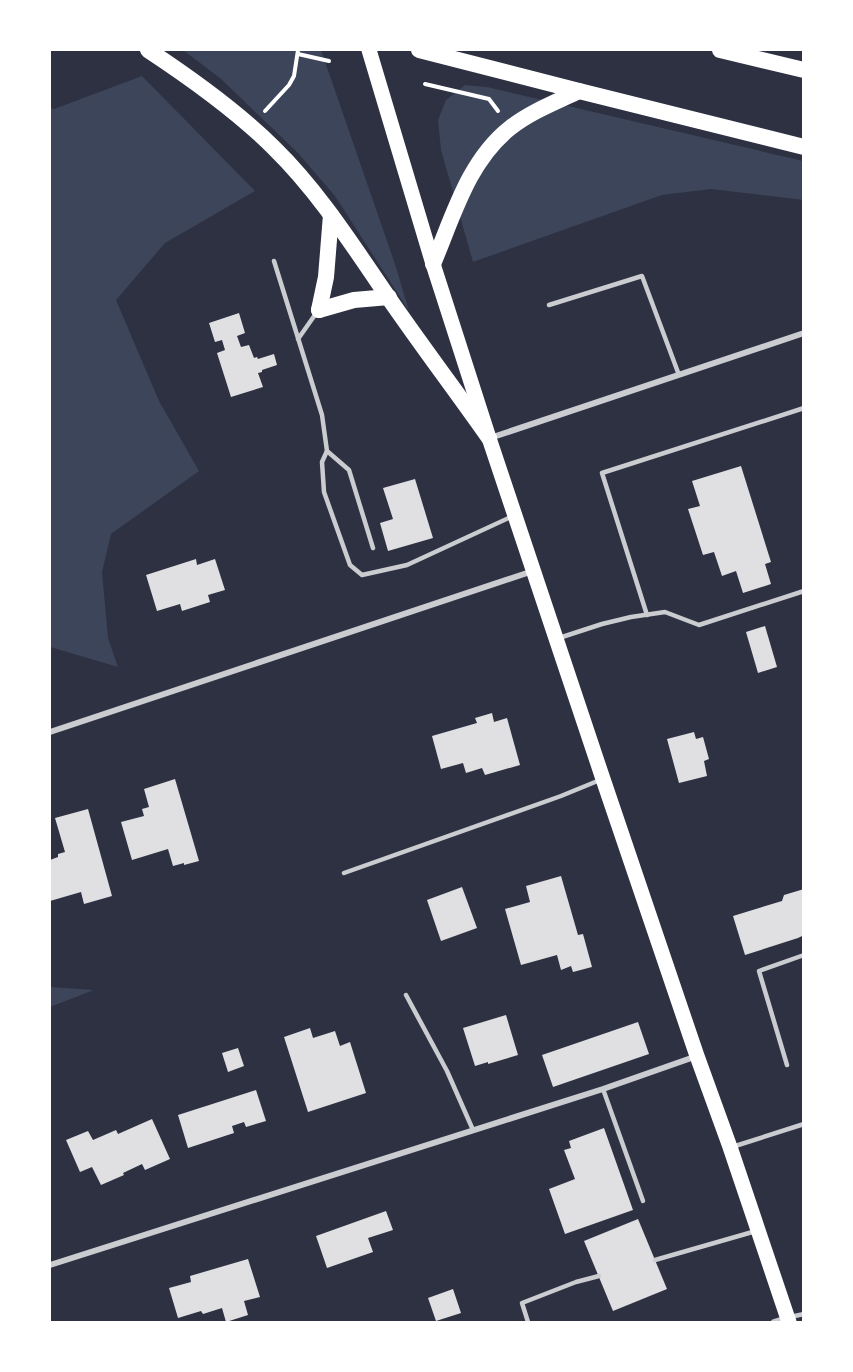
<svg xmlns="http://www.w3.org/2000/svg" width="853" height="1372" viewBox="0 0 853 1372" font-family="'DM Sans',sans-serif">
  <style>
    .green { fill: #3c4559 }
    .building { fill: #e0e0e3 }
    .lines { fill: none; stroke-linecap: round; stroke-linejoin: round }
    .path { stroke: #fff; stroke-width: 4 }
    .service { stroke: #caccd0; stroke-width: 4.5 }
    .minor { stroke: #caccd0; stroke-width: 6 }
    .primary { stroke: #fff; stroke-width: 15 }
    .trunk { stroke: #fff; stroke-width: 16 }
  </style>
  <rect width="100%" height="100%" fill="#2d3142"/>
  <g class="green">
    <path d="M 183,50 L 321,50 L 395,264 L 409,311 L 335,196 L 298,153 L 221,79 Z"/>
    <path d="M 142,76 L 255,191 L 165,243 L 116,300 L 159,401 L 199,471 L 111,534 L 102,572 L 108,638 L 118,667 L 50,647 L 50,108 L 54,109 Z"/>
    <path d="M 465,85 L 487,87 L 803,161 L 803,200 L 711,189 L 662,195 L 473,262 L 441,150 L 438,120 L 446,100 Z"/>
    <path d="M 50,987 L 94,990 L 50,1007 Z"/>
  </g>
  <g class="building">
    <path d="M 239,313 L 245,333 L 237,336 L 241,347 L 249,345 L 254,358 L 257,357 L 258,359 L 274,354 L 277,365 L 262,370 L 262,372 L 258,373 L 263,387 L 231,397 L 217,353 L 225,350 L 222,340 L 215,342 L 209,323 Z"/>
    <path d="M 741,466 L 771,562 L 765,564 L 771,584 L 743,593 L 736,571 L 722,576 L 714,552 L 703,555 L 688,509 L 700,506 L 692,481 Z"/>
    <path d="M 415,479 L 433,538 L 388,551 L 380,523 L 393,519 L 383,488 Z"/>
    <path d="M 196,559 L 197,565 L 215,559 L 225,590 L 208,595 L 210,602 L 182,611 L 180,604 L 157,611 L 146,575 Z"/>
    <path d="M 765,626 L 777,667 L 758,673 L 746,632 Z"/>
    <path d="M 492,713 L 494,722 L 507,718 L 520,765 L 485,775 L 482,768 L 466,773 L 463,763 L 441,769 L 432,736 L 477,723 L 475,718 Z"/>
    <path d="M 694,732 L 696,739 L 703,737 L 709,759 L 704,761 L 707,776 L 679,783 L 667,739 Z"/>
    <path d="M 175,779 L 199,861 L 184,865 L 184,863 L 173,866 L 168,849 L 132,860 L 121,822 L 144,816 L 142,809 L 149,807 L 144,789 Z"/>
    <path d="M 88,809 L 112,896 L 84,904 L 81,892 L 50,901 L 50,860 L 58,857 L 58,854 L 65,852 L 55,818 Z"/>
    <path d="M 561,876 L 578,935 L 583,934 L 592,967 L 573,972 L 571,966 L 561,970 L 557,955 L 521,965 L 505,909 L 530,902 L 526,886 Z"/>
    <path d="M 462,887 L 477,928 L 441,941 L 427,900 Z"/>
    <path d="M 804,889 L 804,935 L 798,938 L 745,955 L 733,916 L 782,901 L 784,895 Z"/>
    <path d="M 506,1015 L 518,1055 L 488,1064 L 488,1062 L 475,1066 L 463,1028 Z"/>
    <path d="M 638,1022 L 649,1054 L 553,1087 L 542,1055 Z"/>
    <path d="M 310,1028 L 313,1038 L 335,1031 L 340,1046 L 350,1042 L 366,1093 L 308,1112 L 284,1037 Z"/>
    <path d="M 238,1048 L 244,1066 L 228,1072 L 222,1053 Z"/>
    <path d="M 256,1090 L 266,1121 L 246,1127 L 244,1122 L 232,1126 L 234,1133 L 188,1148 L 178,1115 Z"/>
    <path d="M 152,1119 L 170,1159 L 145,1170 L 142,1164 L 123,1173 L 124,1175 L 101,1185 L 92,1167 L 80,1172 L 66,1140 L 88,1131 L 93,1140 L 116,1130 L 118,1134 Z"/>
    <path d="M 604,1128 L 633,1210 L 565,1234 L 549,1189 L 575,1179 L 564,1150 L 571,1148 L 569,1141 Z"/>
    <path d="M 386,1211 L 393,1230 L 368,1238 L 373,1252 L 327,1268 L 316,1236 Z"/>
    <path d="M 638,1219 L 667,1289 L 613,1311 L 584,1241 Z"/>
    <path d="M 248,1259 L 260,1297 L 244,1301 L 248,1315 L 226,1322 L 222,1308 L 203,1314 L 201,1311 L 178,1318 L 169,1288 L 191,1282 L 190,1276 Z"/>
    <path d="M 453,1289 L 461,1313 L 436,1321 L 428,1298 Z"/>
  </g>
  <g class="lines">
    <g class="path">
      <path d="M 298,54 L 329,61"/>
      <path d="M 425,84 L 489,99 L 498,111"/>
      <path d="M 265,111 L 289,85 L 294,76 L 298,50"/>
    </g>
    <g class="service">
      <path d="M 274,261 L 322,415 L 327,451 L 349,470 L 373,548"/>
      <path d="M 549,305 L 642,276 L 679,375"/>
      <path d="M 298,339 L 317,312"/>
      <path d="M 327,451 L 322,462 L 324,492 L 350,565 L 362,575 L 407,565 L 513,516"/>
      <path d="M 647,615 L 602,473 L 804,408"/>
      <path d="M 559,638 L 602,624 L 631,617 L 665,612 L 699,625 L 804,591"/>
      <path d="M 344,873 L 561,796 L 600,780"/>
      <path d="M 406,995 L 447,1071 L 473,1130"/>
      <path d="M 787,1065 L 759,971 L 804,955"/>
      <path d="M 603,1089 L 643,1201"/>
      <path d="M 732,1147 L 804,1124"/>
      <path d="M 655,1260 L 756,1231"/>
      <path d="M 790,1317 L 804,1314"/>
      <path d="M 528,1322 L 522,1303 L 576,1282 L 599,1276"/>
    </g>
    <g class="minor">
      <path d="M 490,438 L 804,333"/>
      <path d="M 50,732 L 533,571"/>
      <path d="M 50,1265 L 603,1089 L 697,1056"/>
      <path d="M 774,1322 L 787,1318"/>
    </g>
    <path class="primary" d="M 369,50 L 433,264 L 489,438 L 603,779 L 697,1056 L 730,1147 L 789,1322"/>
    <g class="trunk">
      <path d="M 148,50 C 192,79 237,111 274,148 C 319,192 353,246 388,297 C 421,345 456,391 489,438"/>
      <path d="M 419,50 L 579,91 L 804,147"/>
      <path d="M 720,50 L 804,70"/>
      <path d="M 433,264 C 453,217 468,161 510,128 C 530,112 556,102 579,91"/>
      <path d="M 319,310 L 326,277 L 331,215"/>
      <path d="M 319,310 L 354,300 L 389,297"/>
    </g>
  </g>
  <rect width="853" height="1372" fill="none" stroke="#ffffff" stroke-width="102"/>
</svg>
